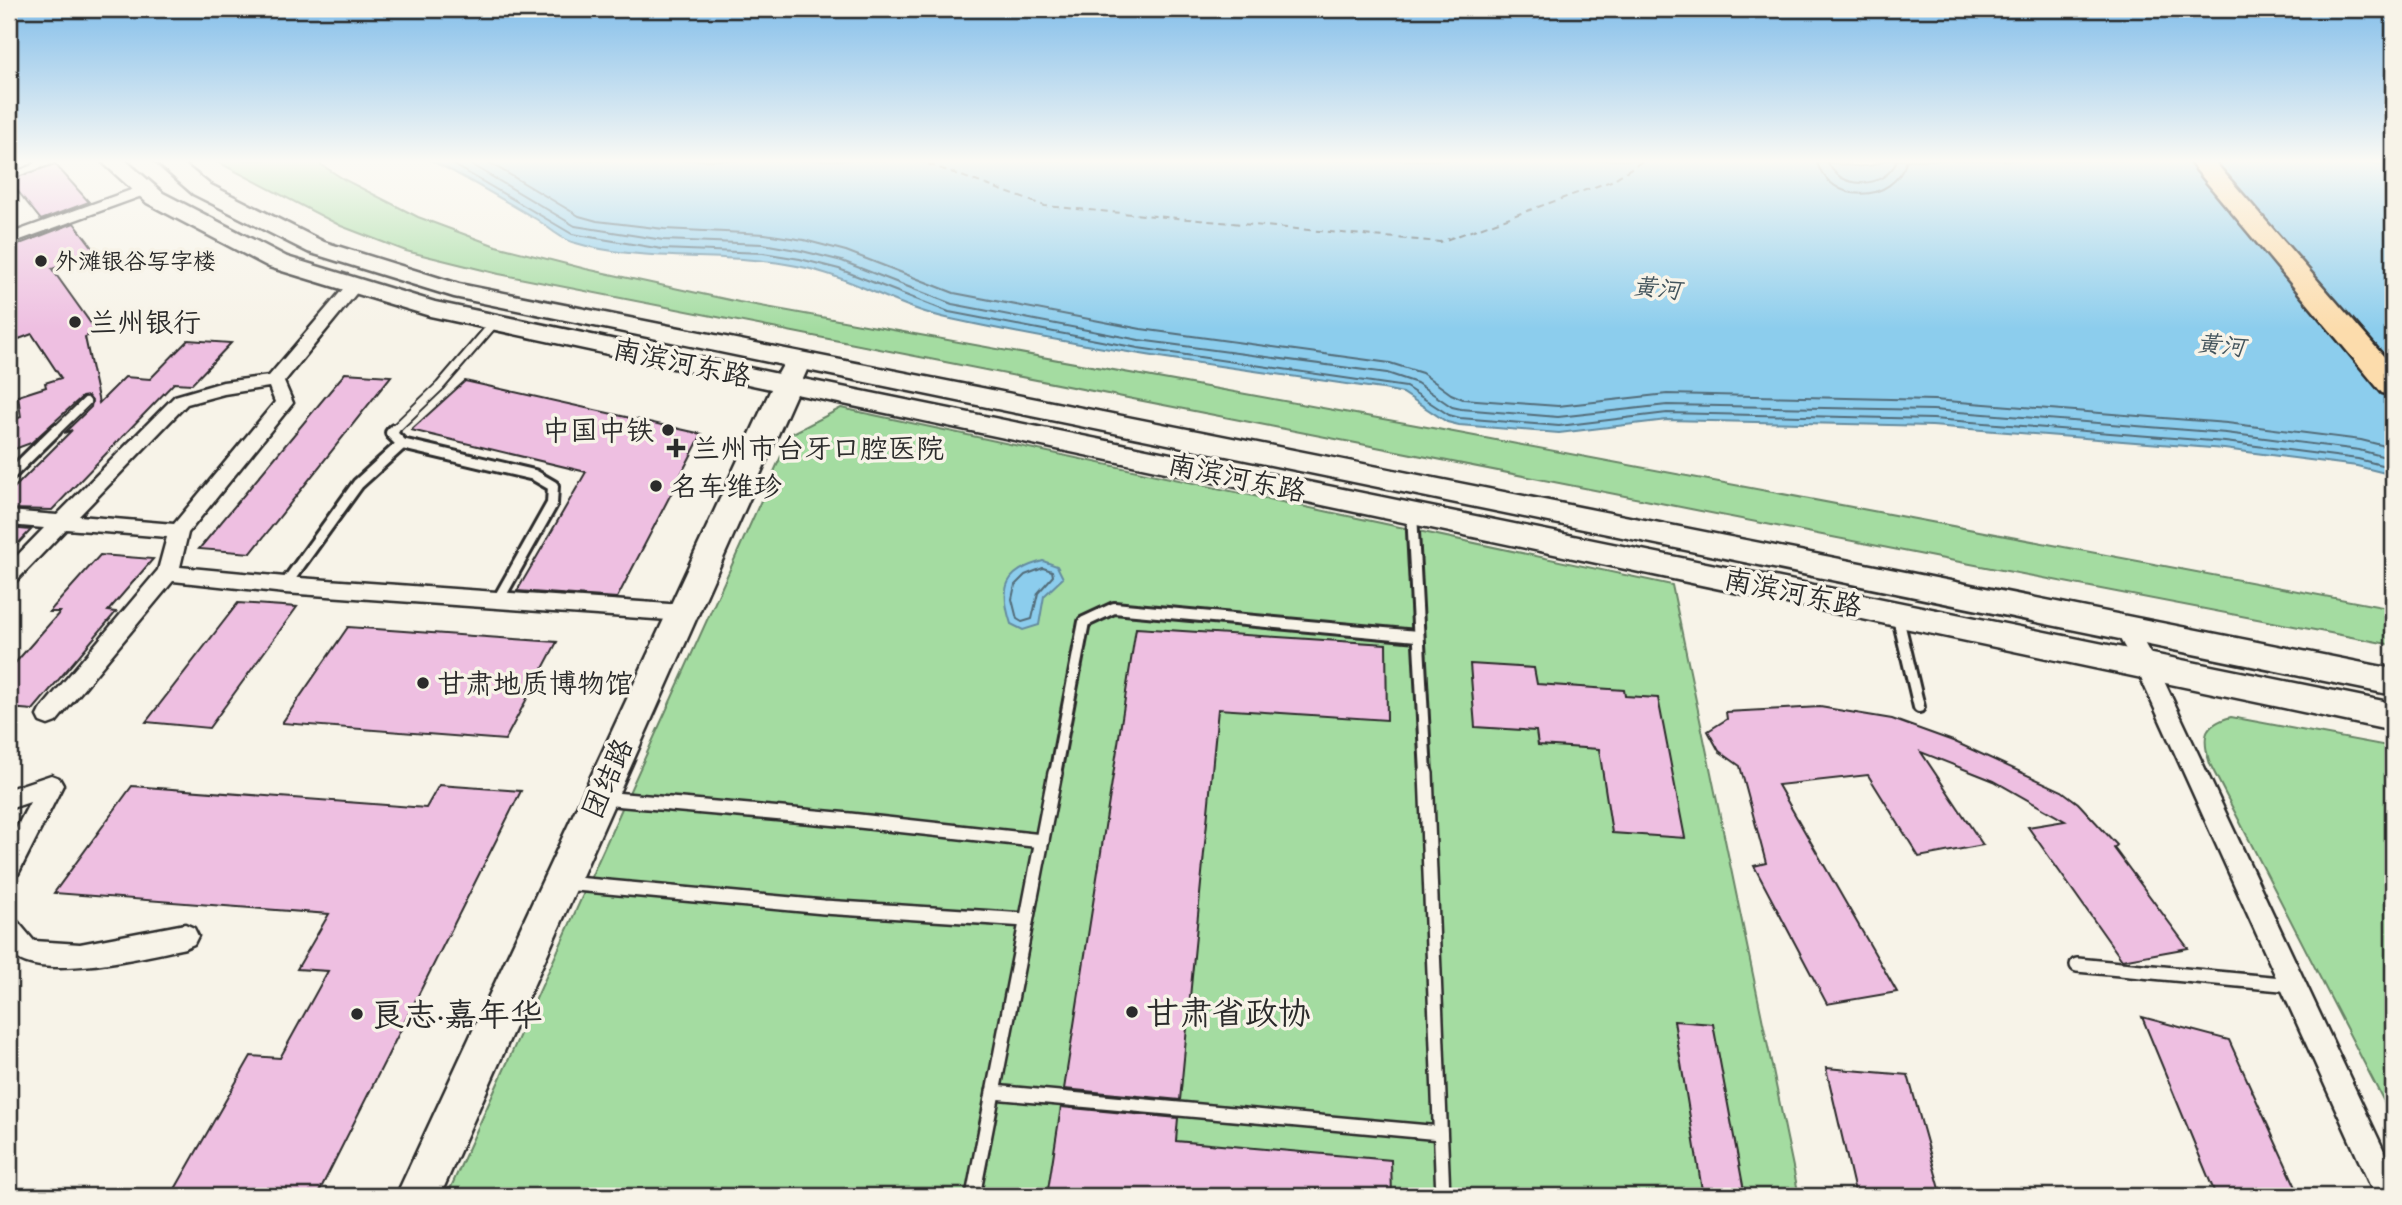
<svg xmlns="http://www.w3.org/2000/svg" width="2402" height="1205" viewBox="0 0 2402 1205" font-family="'Indie Flower','LXGW WenKai TC',sans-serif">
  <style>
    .green { fill: #a4dca1; stroke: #688466; stroke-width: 2 }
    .water { fill: #8ccded; stroke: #658c9f; stroke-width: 2 }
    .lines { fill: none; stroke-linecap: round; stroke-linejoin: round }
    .shore { stroke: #526c79; stroke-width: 2 }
    .ferry { stroke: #43545c; stroke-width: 2; stroke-dasharray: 7 5; stroke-linecap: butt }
    .building { fill: #eebfe1; stroke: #2b2b2b; stroke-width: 2 }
    .lane-far2-casing { stroke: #2b2b2b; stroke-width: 12 }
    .lane-far1-casing { stroke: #2b2b2b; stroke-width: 16 }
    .lane-casing { stroke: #2b2b2b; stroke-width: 18 }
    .street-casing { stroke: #2b2b2b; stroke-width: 5 }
    .secondary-casing { stroke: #2b2b2b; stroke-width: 5 }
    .primary-casing { stroke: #2b2b2b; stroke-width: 5 }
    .lane-far2 { stroke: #f7f3e8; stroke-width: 8 }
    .lane-far1 { stroke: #f7f3e8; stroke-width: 10 }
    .lane { stroke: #f7f3e8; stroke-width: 13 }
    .street { fill: #f7f3e8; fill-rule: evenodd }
    .secondary { fill: #f7f3e8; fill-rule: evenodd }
    .primary { fill: #fcdcac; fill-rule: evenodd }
    .poi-dot { fill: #2b2b2b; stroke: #f7f3e8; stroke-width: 2.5 }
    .labels { text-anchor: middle; stroke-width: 7; stroke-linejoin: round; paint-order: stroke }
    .far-poi-label { font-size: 23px; fill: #2b2b2b; stroke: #f7f3e8; text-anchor: start }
    .far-water-label { font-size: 24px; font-style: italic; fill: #43545c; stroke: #f7f3e8 }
    .poi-label { font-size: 28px; fill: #2b2b2b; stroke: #f7f3e8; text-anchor: start }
    .street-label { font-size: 28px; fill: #2b2b2b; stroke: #f7f3e8 }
    .near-poi-label { font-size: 33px; fill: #2b2b2b; stroke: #f7f3e8; text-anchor: start }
  </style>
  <rect width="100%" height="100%" fill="#f7f3e8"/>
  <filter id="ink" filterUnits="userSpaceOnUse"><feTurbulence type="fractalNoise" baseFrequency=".0143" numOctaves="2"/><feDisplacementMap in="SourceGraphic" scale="14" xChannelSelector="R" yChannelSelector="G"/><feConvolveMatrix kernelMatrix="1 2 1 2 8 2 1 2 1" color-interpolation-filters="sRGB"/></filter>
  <g filter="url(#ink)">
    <g class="green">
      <path d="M 214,160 L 314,160 L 345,180 L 418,217 L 496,246 L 586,269 L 739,302 L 1427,427 L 2393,609 L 2393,645 L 1939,558 L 499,274 L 406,251 L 341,226 Z"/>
      <path d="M 841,408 L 1672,585 L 1799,1196 L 447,1196 L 791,434 Z"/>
      <path d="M 2231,717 L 2393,747 L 2393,1119 L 2210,764 C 2202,738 2202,725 2231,717 Z"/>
    </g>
    <g class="water">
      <path d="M 430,160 L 1813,160 C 1832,162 1868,173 1884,160 L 2340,160 L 2393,165 L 2393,475 L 2357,466 L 2224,449 L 1932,426 L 1667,420 L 1559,433 L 1459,425 L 1447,422 L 1403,393 L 1383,389 C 1239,369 1094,350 951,319 C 897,308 851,276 797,266 C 723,251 644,264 572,242 C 559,238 547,226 536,219 C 501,199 466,177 430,160 Z"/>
      <path d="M 1043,561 L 1057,566 L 1063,578 L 1044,596 L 1039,625 L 1023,630 L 1011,624 C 999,587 1005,571 1043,561 Z"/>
    </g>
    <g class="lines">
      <g class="shore">
        <path d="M 446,160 L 572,234 L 662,249 L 763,253 L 800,259 L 839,269 L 949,312 L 1138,348 L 1406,387 L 1449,415 L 1460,418 L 1559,426 L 1667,413 L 1933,419 L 2225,442 L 2358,459 L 2393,468"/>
        <path d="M 464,160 L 575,226 L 663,240 L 763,244 L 802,251 L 842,261 L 952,304 L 1139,340 L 1387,373 L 1417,383 L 1452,407 L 1461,409 L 1558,417 L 1667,405 L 1933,410 L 2226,433 L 2359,450 L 2393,459"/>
        <path d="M 485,160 L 579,216 L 597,221 L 664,229 L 765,234 L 804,240 L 846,251 L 954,293 L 1141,329 L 1390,363 L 1422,373 L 1451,394 L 1463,399 L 1558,406 L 1667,394 L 1934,400 L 2227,423 L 2361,440 L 2393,448"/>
        <path d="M 1816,160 C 1830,205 1893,205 1907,160"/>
        <path d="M 1827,160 C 1838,191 1886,190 1897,160"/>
        <path d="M 1043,568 L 1052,571 L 1053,576 L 1038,593 L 1032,619 L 1022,622 L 1017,619 L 1012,599 L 1015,585 L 1025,575 Z"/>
      </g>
      <path class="ferry" d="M 917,160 L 1045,206 L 1440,242 L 1611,181 L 1644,160"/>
    </g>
    <g class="building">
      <path d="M 55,164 L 89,202 L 41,220 L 9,180 Z"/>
      <path d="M 74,223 L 97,253 L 52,269 L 97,332 L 85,337 L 99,403 L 125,377 L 150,379 L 188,340 L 231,343 L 192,384 L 174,383 L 52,510 L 9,509 L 9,493 L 72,430 L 64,433 L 91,407 L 92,401 L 88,396 L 82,397 L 31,443 L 9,451 L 9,421 L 21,417 L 18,396 L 46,387 L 45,383 L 61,378 L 32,334 L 19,339 L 9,322 L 9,248 Z"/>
      <path d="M 345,373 L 391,376 L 251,553 L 199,549 Z"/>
      <path d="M 465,381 L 702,434 L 617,598 L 517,591 L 586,472 L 411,430 Z"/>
      <path d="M 9,528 L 31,530 L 9,553 Z"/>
      <path d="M 100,555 L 153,559 L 108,611 L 116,612 L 33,710 L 9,708 L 9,670 L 60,612 L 49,612 Z"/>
      <path d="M 238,603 L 297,607 L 209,728 L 146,722 Z"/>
      <path d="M 348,627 L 557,642 L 505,740 L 282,723 Z"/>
      <path d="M 1136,628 L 1386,644 L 1387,720 L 1218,709 L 1180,1100 L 1064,1089 Z"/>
      <path d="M 1470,664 L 1534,668 L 1537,684 L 1624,690 L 1625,696 L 1658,698 L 1685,838 L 1612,833 L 1599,749 L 1538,745 L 1536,731 L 1475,727 Z"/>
      <path d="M 1820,707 L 1892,719 L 1953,741 L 2062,791 L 2078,803 L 2117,845 L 2114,848 L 2188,948 L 2122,960 L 2028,827 L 2065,821 L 1994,781 L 1921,752 L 1983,845 L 1919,857 L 1868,775 L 1778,785 L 1897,992 L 1827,1004 L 1754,866 L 1766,863 L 1740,766 L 1719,751 L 1708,731 L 1727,719 L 1726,712 Z"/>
      <path d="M 439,785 L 521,791 L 317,1196 L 171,1196 L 251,1056 L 280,1058 L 328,971 L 297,969 L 329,914 L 54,893 L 132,786 L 426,808 Z"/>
      <path d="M 2142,1017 L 2229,1040 L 2300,1196 L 2216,1196 Z"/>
      <path d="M 1674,1021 L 1713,1024 L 1745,1196 L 1703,1196 Z"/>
      <path d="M 1826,1068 L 1908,1075 L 1942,1196 L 1856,1196 Z"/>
      <path d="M 1061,1107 L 1178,1118 L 1176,1141 L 1391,1160 L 1392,1196 L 1047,1196 Z"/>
    </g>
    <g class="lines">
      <g class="lane-far2-casing">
        <g id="lane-far2">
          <path d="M 9,168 L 29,160"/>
          <path d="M 55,432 L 86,402"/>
          <path d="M 392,432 L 440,386 L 495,322"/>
        </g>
      </g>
      <g class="lane-far1-casing">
        <g id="lane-far1">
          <path d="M 394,430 L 391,433 L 402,444 L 534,475 L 553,486 L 552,504 L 498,600"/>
          <path d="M 9,476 L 56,430"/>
          <path d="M 1412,513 L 1426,774"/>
          <path d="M 285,585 L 358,484 L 402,444"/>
          <path d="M 1897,614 L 1919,707"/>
          <path d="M 1055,774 L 1084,622 L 1114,608 L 1417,636"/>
        </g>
      </g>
      <g class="lane-casing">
        <g id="lane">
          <path d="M 1426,773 L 1443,1196"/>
          <path d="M 602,798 L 850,820 L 1042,841"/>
          <path d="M 565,883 L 824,907 L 1026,920"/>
          <path d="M 2077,965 L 2292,985"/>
          <path d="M 993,1092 L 1440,1133"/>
          <path d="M 973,1196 L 1055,773"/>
        </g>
      </g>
      <g class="street-casing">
        <g id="street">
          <path d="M 145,185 L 153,190 L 150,193 L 9,244 L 9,234 Z"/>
          <path d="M 355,280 L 363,285 L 284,382 L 293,403 L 188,533 L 180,567 L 285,577 L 683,605 L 690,607 L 694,613 L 690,619 L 683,621 L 285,593 L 173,581 L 56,722 L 48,725 L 40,722 L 37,716 L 40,710 L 158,570 L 167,537 L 66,529 L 16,581 L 9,584 L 9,564 L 44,528 L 9,525 L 9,511 L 57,515 L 175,396 L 223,382 L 269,376 L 349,282 ZM 269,387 L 275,402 L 174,524 L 79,516 L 187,404 L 224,394 Z"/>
          <path d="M 2124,619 L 2132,621 L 2156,664 L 2393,1170 L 2393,1196 L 2375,1196 L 2135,665 L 2113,627 L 2116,621 Z"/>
          <path d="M 51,775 L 59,778 L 63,785 L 18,874 L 9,877 L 9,842 L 30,802 L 9,809 L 9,789 Z"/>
          <path d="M 9,918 L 18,922 L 34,941 L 80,944 L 185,924 L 194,928 L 198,936 L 194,944 L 185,948 C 154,955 26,986 10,950 C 6,942 9,927 9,918 Z"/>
        </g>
      </g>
      <g class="secondary-casing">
        <path id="secondary" d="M 100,160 L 125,160 L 163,193 L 287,257 L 435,302 L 778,374 L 783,365 L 454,297 L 308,252 L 193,194 L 154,160 L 179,160 L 209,184 L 324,242 L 459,284 L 2393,669 L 2393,695 L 807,370 L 803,379 L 2393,703 L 2393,731 L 796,394 L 440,1196 L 396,1196 L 771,389 L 430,316 L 269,267 L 147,203 Z"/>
      </g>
      <g class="primary-casing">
        <path id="primary" d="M 2188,160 L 2213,160 L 2393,367 L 2393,395 L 2382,393 Z"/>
      </g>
      <use href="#lane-far2" class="lane-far2"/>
      <use href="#lane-far1" class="lane-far1"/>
      <use href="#lane" class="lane"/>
      <use href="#street" class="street"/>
      <use href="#secondary" class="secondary"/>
      <use href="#primary" class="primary"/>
    </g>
  </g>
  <linearGradient id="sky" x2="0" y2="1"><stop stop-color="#83beea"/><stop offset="0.49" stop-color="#fbfaf5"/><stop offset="1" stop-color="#fbfaf5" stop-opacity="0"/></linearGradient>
  <rect width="2402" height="329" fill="url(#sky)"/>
  <g class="poi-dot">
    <circle cx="41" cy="261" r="7"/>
    <circle cx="75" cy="322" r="7"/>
    <circle cx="668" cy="430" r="7"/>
    <path d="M672.5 437.5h7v7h7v7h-7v7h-7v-7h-7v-7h7z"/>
    <circle cx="656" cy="486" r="7"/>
    <circle cx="423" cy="683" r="7"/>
    <circle cx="1132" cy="1012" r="7"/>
    <circle cx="357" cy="1014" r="7"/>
  </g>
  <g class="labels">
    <g class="far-poi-label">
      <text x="55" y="269">外滩银谷写字楼</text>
    </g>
    <g class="far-water-label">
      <text transform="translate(1657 288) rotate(6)" y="8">黄河</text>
      <text transform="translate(2221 345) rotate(6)" y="8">黄河</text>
    </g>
    <g class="poi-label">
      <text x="89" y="332">兰州银行</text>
      <text x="654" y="440" text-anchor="end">中国中铁</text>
      <text x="692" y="458">兰州市台牙口腔医院</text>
      <text x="670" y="496">名车维珍</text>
      <text x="437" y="693">甘肃地质博物馆</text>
    </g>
    <g class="street-label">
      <text transform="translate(682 362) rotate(12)" y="10">南滨河东路</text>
      <text transform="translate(1237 477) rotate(12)" y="10">南滨河东路</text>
      <text transform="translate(1793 592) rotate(12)" y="10">南滨河东路</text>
      <text transform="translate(607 778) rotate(-66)" y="10">团结路</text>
    </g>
    <g class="near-poi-label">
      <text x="1146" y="1024">甘肃省政协</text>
      <text x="371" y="1026">良志·嘉年华</text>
    </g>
  </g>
  <rect width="2402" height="1205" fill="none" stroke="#f7f3e8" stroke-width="35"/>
  <rect x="18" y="18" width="2367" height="1170" fill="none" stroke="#2b2b2b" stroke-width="2.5" filter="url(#ink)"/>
</svg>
